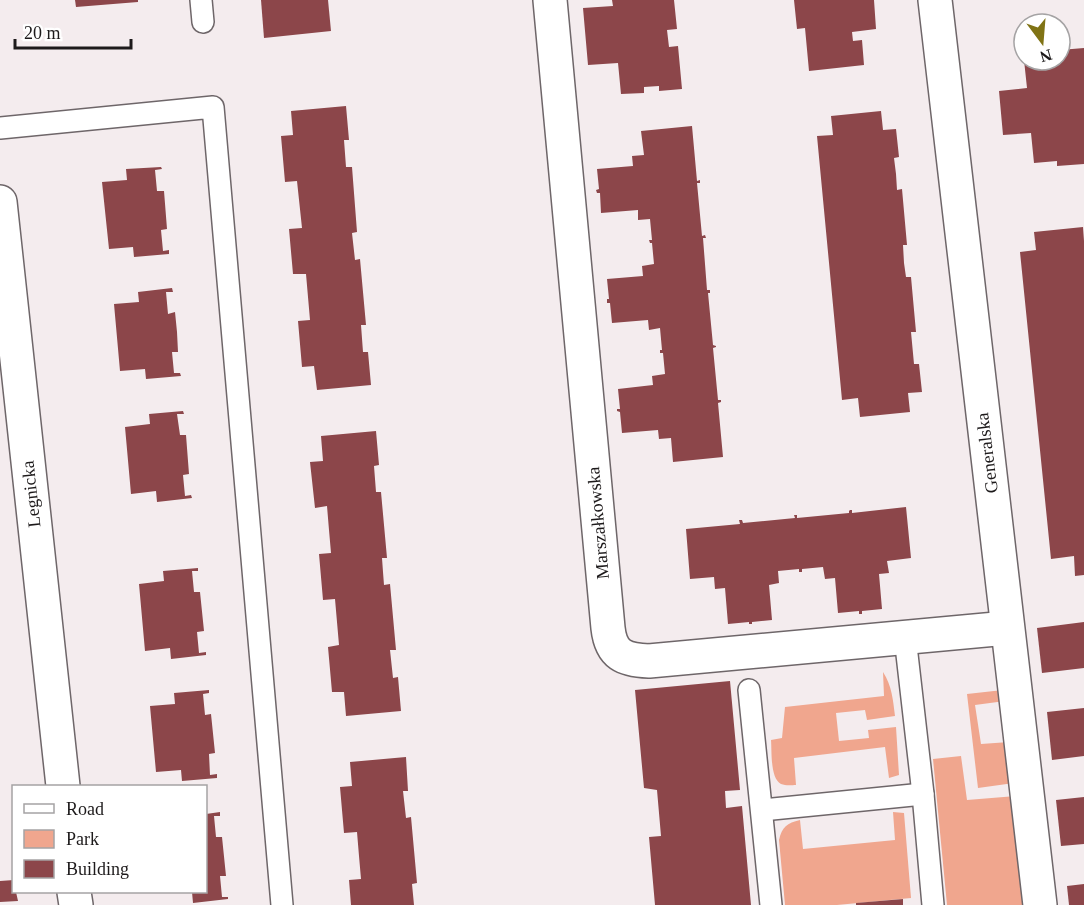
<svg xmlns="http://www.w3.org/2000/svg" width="1084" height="905" viewBox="0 0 1084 905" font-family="Georgia,serif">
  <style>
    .green { fill: #f0a68e }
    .building { fill: #8c464a }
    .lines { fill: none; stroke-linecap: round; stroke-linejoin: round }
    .lane-casing { stroke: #6e6669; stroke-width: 24 }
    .street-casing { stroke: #6e6669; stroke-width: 36 }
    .lane { stroke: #fff; stroke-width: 21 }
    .street { stroke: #fff; stroke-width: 33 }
    .labels { text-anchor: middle; stroke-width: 6; stroke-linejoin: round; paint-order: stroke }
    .street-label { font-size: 18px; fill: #1d1a1b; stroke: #fff }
  </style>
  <rect width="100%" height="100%" fill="#f4ecee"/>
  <g class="green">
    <path d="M 883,672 C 892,686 893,700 895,716 L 867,720 L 865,710 L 836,713 L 839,741 L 869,738 L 868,730 L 896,727 L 899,775 L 889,778 L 885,747 L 794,758 L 796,785 C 792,785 786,786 781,784 C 770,778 772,752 771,740 L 782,738 L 785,707 L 884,696 Z"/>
    <path d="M 1003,690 L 1005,701 L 975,705 L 981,744 L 1009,742 L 1014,783 L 978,788 L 967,694 Z"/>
    <path d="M 961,756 L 967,800 L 1016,796 L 1027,905 L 947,905 L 933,759 Z"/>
    <path d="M 893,812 L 904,813 L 911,898 L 837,905 L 785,905 L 779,840 C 782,827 787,823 800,820 L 803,849 L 895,840 Z"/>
  </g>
  <g class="building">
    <path d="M 75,0 L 138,0 L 138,2 L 76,7 Z"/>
    <path d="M 261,0 L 328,0 L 331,31 L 264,38 Z"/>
    <path d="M 612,0 L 674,0 L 677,29 L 667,30 L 669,47 L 678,46 L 682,89 L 659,91 L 659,86 L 644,87 L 644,93 L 621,94 L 618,63 L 588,65 L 583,8 L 613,6 Z"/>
    <path d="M 794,0 L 874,0 L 876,29 L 852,32 L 853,41 L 862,40 L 864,65 L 809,71 L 805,28 L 797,29 Z"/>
    <path d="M 1084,48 L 1084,164 L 1057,166 L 1057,161 L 1034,163 L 1031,133 L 1003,135 L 999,91 L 1027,88 L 1024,60 L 1060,60 L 1060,50 Z"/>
    <path d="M 346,106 L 349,140 L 344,140 L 346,167 L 352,167 L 357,232 L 352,233 L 355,260 L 360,259 L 366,325 L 361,325 L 363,352 L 368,352 L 371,385 L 317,390 L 314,366 L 302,367 L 298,321 L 310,320 L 306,274 L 293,274 L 289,229 L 302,228 L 297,181 L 285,182 L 281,136 L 293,135 L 291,111 Z"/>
    <path d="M 881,111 L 883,130 L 896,129 L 899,157 L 894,158 L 896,174 L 897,190 L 902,189 L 907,245 L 903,245 L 904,263 L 906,277 L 911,277 L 916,332 L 911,332 L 914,364 L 919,364 L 922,392 L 908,393 L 910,412 L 860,417 L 858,398 L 842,400 L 817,136 L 833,135 L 831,116 Z"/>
    <path d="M 692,126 L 697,181 L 700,180 L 700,183 L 697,183 L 702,236 L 705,235 L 706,238 L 703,238 L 707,290 L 710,290 L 710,293 L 708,293 L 713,345 L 716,346 L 716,347 L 713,348 L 718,400 L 721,400 L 721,402 L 718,403 L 723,457 L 673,462 L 671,438 L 659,439 L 658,430 L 622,433 L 620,412 L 617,411 L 617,409 L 620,409 L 618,389 L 653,385 L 652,376 L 665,374 L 663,353 L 660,353 L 660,350 L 662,350 L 660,328 L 649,330 L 648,320 L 612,323 L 610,303 L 607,303 L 607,299 L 609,299 L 607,279 L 643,276 L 642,266 L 654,264 L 652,243 L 650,243 L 649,240 L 652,240 L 650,219 L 638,220 L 638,210 L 601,213 L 600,193 L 597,193 L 596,190 L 599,189 L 597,169 L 633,166 L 632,156 L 644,155 L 641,131 Z"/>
    <path d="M 161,167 L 162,169 L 155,170 L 157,191 L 164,191 L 167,229 L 161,230 L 163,251 L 169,250 L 169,254 L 134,257 L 133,247 L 109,249 L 102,182 L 127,180 L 126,169 Z"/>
    <path d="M 1083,227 L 1084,241 L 1084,575 L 1075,576 L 1074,556 L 1051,559 L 1020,252 L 1036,250 L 1034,232 Z"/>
    <path d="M 172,288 L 173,292 L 166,292 L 168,314 L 175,312 L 177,332 L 178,352 L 172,352 L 174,373 L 180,373 L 181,376 L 146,379 L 145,369 L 120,371 L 114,304 L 139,302 L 138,292 Z"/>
    <path d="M 183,411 L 184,414 L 177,414 L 180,435 L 186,435 L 189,474 L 183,475 L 185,496 L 191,495 L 192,498 L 157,502 L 156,491 L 131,494 L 125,427 L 150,424 L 149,414 Z"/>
    <path d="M 376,431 L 379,465 L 374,466 L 376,492 L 381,492 L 387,558 L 382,558 L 383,572 L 384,585 L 390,584 L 396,650 L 390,650 L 393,678 L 398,677 L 401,711 L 346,716 L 344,692 L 332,692 L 328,647 L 339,645 L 335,599 L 323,600 L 319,554 L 331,553 L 329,530 L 327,506 L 315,508 L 310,462 L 323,461 L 321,436 Z"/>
    <path d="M 906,507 L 911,558 L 887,561 L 889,573 L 879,574 L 882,609 L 862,611 L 862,614 L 859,614 L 859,611 L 838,613 L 835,578 L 825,579 L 823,567 L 802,569 L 802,572 L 799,572 L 799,569 L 778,571 L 779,583 L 769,585 L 772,620 L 752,622 L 752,624 L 749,624 L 749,622 L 728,624 L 725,588 L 715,589 L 714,577 L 690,579 L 686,529 L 740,524 L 739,520 L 742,520 L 743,523 L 795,518 L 794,515 L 797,515 L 797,518 L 849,513 L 849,511 L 850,510 L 852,510 L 852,513 Z"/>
    <path d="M 198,568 L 198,571 L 192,571 L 194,592 L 200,592 L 204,631 L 197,632 L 199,653 L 206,652 L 206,655 L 171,659 L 170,648 L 145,651 L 139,584 L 164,581 L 163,571 Z"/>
    <path d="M 1084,622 L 1084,668 L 1042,673 L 1037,628 Z"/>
    <path d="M 730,681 L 740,790 L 725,791 L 726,808 L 742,806 L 751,905 L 655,905 L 649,837 L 661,836 L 657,790 L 644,788 L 635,690 Z"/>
    <path d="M 209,690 L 209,693 L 203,694 L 205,715 L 211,714 L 215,753 L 209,754 L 210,775 L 217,774 L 217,778 L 182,781 L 181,770 L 156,772 L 150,706 L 175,704 L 174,693 Z"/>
    <path d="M 1084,708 L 1084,756 L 1052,760 L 1047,712 Z"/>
    <path d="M 406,757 L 408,791 L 403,791 L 406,818 L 411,817 L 417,883 L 412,884 L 414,905 L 351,905 L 349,880 L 361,879 L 359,856 L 357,832 L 344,833 L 340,787 L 352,786 L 350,762 Z"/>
    <path d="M 1084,797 L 1084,844 L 1061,846 L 1056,800 Z"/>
    <path d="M 220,812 L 220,816 L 214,816 L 216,837 L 222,837 L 226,876 L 220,876 L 222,897 L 228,897 L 228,899 L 193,903 L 192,892 L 206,892 L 206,814 Z"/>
    <path d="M 14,880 L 14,892 L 16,892 L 18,901 L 0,902 L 0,881 Z"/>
    <path d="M 1084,884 L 1084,905 L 1069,905 L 1067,886 Z"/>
    <path d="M 903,899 L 903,905 L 856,905 L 856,903 Z"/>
  </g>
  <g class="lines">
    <g class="lane-casing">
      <g id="lane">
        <path d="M 201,0 L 203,22"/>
        <path d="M 0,128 L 213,107 L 282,905"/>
        <path d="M 905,637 L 923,794 L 933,905"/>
        <path d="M 749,690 L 771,905"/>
        <path d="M 762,810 L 923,794"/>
      </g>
    </g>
    <g class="street-casing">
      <g id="street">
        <path d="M 550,0 L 608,628 C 611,655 624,660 649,661 L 1007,628"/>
        <path d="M 935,0 L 1040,905"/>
        <path d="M 0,202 L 63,786"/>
        <path d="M 74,892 L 76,905"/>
      </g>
    </g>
    <use href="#lane" class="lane"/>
    <use href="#street" class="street"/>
  </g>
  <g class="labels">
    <g class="street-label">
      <text transform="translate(987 453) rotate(-97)" y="6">Generalska</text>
      <text transform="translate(31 494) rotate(-96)" y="6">Legnicka</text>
      <text transform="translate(598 523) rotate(-95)" y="6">Marszałkowska</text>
    </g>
  </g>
  <rect x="12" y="785" width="195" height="108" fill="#ffffff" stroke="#a5a3a4" stroke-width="1.5"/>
  <rect x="24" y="804" width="30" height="9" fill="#ffffff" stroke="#a5a3a4" stroke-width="1.5"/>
  <text x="66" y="815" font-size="18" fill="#1d1a1b">Road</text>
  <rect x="24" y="830" width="30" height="18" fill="#f0a68e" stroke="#a5a3a4" stroke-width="1.5"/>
  <text x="66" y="845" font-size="18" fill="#1d1a1b">Park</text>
  <rect x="24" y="860" width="30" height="18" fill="#8c464a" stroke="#a5a3a4" stroke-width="1.5"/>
  <text x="66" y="875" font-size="18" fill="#1d1a1b">Building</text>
  <g transform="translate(1042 42) rotate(164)"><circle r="28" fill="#ffffff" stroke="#a5a3a4" stroke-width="1.5"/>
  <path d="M0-4.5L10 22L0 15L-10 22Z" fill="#807315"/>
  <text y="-9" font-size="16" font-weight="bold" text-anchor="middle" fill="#1d1a1b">N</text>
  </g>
  <path d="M15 39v9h116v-9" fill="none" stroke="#1d1a1b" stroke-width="3"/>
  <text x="24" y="39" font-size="18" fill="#1d1a1b" stroke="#ffffff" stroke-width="4.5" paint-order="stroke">20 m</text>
</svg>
